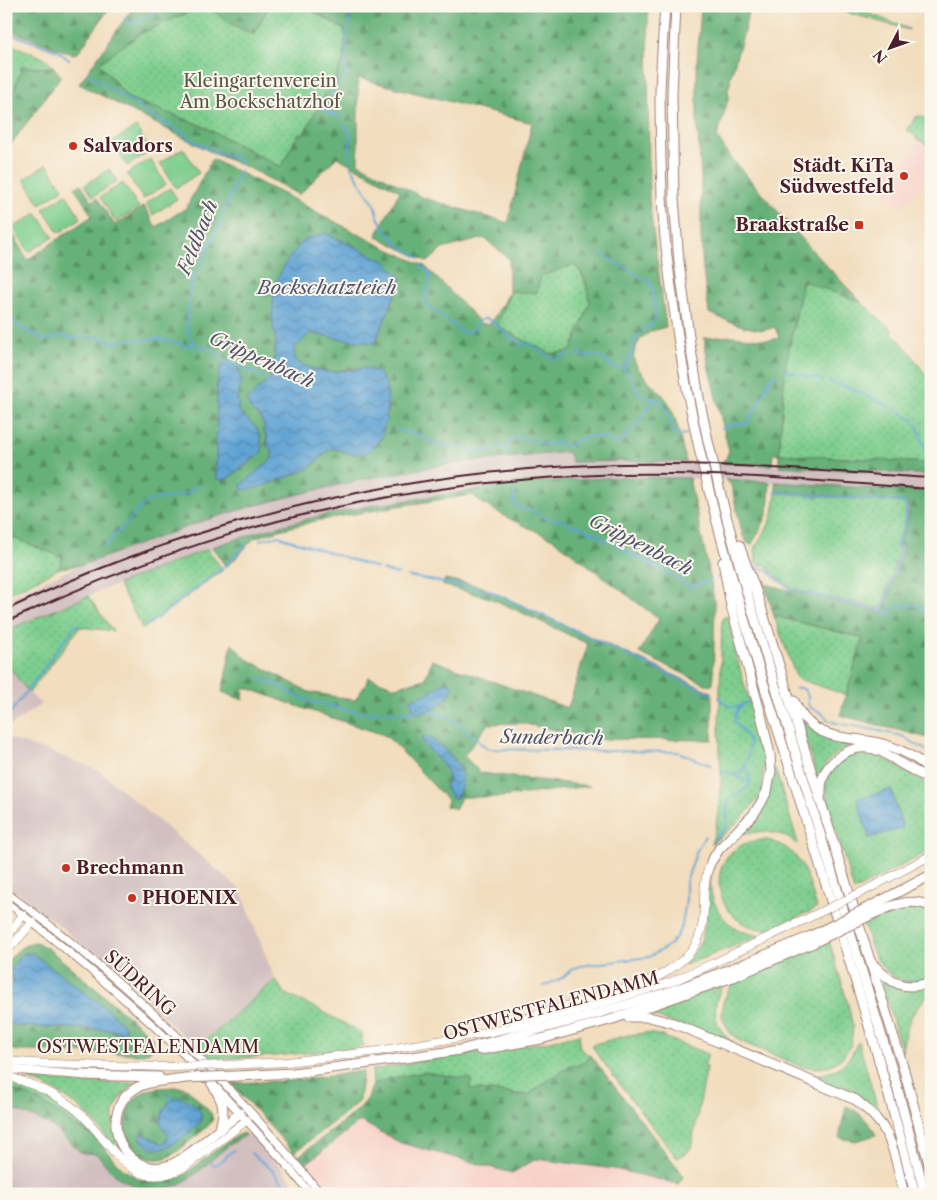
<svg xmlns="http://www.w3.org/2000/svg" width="937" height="1200" viewBox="0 0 937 1200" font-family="'Libre Caslon Text',serif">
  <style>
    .built { fill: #f7d1c8 }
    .industrial { fill: #d2bfc0 }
    .green { fill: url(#green-dots); stroke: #64765c }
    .forest { fill: url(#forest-firs); stroke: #586852; fill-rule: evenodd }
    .pitch { fill: #7ece8e; stroke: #64765c }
    .water { fill: url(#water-waves); stroke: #546180 }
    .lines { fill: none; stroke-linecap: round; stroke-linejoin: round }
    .stream { stroke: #5fa3d4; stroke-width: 2 }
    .secondary-casing { stroke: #9e7e74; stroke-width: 8 }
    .primary-casing { stroke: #9e7e74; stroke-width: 9 }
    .trunk-casing { stroke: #9e7e74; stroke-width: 9 }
    .motorway-casing { stroke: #9e7e74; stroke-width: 11 }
    .secondary { stroke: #fff; stroke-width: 6 }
    .primary { stroke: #fff; stroke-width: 7 }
    .trunk { stroke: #fff; stroke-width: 8 }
    .motorway { stroke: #fff; stroke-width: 9 }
    .rail { stroke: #4a1f2b; stroke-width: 2 }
    .trunk-bridge-casing { stroke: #9e7e74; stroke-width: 9; stroke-linecap: butt }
    .motorway-bridge-casing { stroke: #9e7e74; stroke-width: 11; stroke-linecap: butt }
    .trunk-bridge { stroke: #fff; stroke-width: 8 }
    .motorway-bridge { stroke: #fff; stroke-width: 9 }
    .poi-dot { fill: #c8321e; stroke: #fbf7ec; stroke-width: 2 }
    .labels { text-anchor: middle; stroke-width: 4; stroke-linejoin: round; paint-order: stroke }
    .park-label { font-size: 18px; fill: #5a5449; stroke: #fbf7ec }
    .poi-label { font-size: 18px; font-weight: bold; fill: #4a1f2b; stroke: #fbf7ec; text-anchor: start }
    .street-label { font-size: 18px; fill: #4a1f2b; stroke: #fbf7ec }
    .water-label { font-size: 19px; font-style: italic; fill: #52546f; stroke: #fbf7ec }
  </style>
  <defs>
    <pattern id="green-dots" width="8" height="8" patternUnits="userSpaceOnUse" patternTransform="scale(1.25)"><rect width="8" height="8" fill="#7ece8e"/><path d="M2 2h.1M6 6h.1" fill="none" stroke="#6eb07b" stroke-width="1.8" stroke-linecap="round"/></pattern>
    <pattern id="forest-firs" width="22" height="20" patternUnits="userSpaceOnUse" patternTransform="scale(1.25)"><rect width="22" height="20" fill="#66b179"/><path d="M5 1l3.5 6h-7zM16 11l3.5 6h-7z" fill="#568f63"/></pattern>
    <pattern id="water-waves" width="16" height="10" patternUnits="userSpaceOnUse" patternTransform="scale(1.25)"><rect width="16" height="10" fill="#5fa3d4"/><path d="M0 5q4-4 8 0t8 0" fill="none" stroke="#5084ac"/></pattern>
  </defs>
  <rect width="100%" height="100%" fill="#fbf7ec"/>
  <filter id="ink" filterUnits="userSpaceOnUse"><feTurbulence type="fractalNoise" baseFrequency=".02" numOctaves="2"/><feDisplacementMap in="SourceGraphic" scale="10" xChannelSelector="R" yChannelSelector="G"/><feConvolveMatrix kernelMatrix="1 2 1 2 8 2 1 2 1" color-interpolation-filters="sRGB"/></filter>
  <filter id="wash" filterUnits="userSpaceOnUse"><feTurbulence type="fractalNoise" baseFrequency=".0096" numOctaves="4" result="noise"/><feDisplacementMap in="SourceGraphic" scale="20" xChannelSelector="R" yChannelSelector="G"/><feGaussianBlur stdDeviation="1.12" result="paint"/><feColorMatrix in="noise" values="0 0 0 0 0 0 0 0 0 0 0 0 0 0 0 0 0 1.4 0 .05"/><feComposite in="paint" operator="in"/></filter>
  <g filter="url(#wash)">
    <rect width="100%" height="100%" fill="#f2ddbe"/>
    <g class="built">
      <path d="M 918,140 L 920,140 L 931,149 L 931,178 L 900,208 L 883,191 L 885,189 L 874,178 L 887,162 L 884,159 L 888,155 L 900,166 L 915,151 L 912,148 Z"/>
      <path d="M 360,1121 L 401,1143 L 512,1173 L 536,1159 L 614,1169 L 678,1184 L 670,1194 L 328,1194 L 305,1165 Z"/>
    </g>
    <g class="industrial">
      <path d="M 569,452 L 572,462 L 622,461 L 734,463 L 931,475 L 931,492 L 733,480 L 677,478 L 622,477 L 522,483 L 371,506 L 259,532 L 212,547 L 88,596 L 24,623 L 6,631 L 6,599 L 51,578 L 82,565 L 203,521 L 249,507 L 308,492 L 365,479 L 454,463 Z"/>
      <path d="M 6,663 L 29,693 L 41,704 L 6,729 Z"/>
      <path d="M 9,738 L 42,750 L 43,749 L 98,770 L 240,889 L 275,980 L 197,1048 L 115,972 L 65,930 L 6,885 L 6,740 Z"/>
      <path d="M 6,1107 L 38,1119 L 53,1127 L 79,1151 L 84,1153 L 97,1154 L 112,1172 L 118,1177 L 133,1185 L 150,1190 L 165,1190 L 181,1183 L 197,1172 L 225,1148 L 246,1135 L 251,1135 L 259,1141 L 303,1194 L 6,1194 Z"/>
    </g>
    <g class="green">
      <path d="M 202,6 L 207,6 L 232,24 L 254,35 L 269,6 L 304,6 L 344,29 L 346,34 L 343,62 L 303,136 L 298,134 L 282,167 L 200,125 L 128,98 L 99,63 L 140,34 Z"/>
      <path d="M 824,6 L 850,6 L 909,29 L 909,30 Z"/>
      <path d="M 6,43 C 23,50 45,54 56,70 L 51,67 L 38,68 L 22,66 L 13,94 L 6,93 Z"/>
      <path d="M 921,116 L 931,123 L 931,149 L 920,140 L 917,140 L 915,136 L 907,130 L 916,117 Z"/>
      <path d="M 573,265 L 579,269 L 585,281 L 590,303 L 571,351 L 551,354 L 504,330 L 497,324 L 511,290 L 520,292 L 541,276 Z"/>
      <path d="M 803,281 L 861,302 L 893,331 L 892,333 L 908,350 L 931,382 L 931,442 L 929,463 L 779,454 L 785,368 Z"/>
      <path d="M 776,493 L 905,503 C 909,517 901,532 896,546 L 900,549 L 881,609 L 793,589 L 775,575 L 769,568 L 765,565 L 756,564 L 755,548 L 767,528 L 773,515 Z"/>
      <path d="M 6,535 L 62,557 L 60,568 L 6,595 Z"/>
      <path d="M 208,549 L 223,570 L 143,629 L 118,584 Z"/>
      <path d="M 88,596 L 113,631 L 80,627 L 29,693 L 6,663 L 6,631 L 24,623 Z"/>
      <path d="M 774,616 L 863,638 L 846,695 L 798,679 L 795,674 Z"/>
      <path d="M 724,617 L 728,617 C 732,635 736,654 741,673 C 750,707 768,740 763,777 C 763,781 763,787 761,792 C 752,811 728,832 711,844 L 716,827 L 721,781 L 719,727 L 722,622 Z"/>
      <path d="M 800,721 L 803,721 L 825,737 L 845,743 L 847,748 C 830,756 825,763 818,780 Z"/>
      <path d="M 860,752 L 877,754 L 931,786 L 931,850 L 854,891 L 829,807 C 824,788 823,777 839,762 C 842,759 844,756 848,755 C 852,754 856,753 860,752 Z"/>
      <path d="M 775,768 L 798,843 L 797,844 C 784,833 768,830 751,833 C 749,833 746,833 743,834 C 740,836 737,839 734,842 L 731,841 L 746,827 Z"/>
      <path d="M 768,840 C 804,850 807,877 817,908 C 806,913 796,918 785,922 C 781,924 776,928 771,929 C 766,930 760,929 756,928 C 718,920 705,868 738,847 C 748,841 758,840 768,840 Z"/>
      <path d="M 713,866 L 714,867 C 713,870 711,875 711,878 C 708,900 722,922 741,931 C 747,933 754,934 760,936 L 685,965 L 684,964 C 717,933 700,904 713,866 Z"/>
      <path d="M 913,907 L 925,909 L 931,912 L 931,976 C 912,986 890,981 879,962 C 871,951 868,937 864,925 C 880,917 895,908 913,907 Z"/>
      <path d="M 829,940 L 848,1004 L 853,1027 L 851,1045 L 842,1058 L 831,1065 L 822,1068 L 802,1067 L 742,1042 L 731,1034 L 729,1031 L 722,1017 L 723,1002 L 730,987 L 742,978 Z"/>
      <path d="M 881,977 L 884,980 L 931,984 L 931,992 C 911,1014 906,1022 902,1052 L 880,978 Z"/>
      <path d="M 275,980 L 286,994 L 322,1011 L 363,1034 L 361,1037 L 364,1047 L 275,1056 L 208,1059 L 197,1048 Z"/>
      <path d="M 723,985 C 711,1006 713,1025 731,1041 L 730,1043 L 645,1013 L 646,1012 Z"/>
      <path d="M 646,1033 L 659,1035 L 708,1054 L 704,1066 L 707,1067 L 691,1148 L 687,1153 L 677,1158 L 611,1073 L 591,1045 L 628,1035 Z"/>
      <path d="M 580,1034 C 578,1048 579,1049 591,1056 L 577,1066 L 570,1065 L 528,1095 L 470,1089 L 471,1079 L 387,1079 L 373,1084 L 372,1070 L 450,1056 L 546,1042 Z"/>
      <path d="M 857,1043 L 859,1043 L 879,1113 L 878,1113 L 872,1108 L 813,1078 L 813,1075 C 836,1073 848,1065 857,1043 Z"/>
      <path d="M 25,1078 L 82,1083 L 136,1083 C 108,1103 106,1131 126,1158 C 114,1148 107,1136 97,1125 C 79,1103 52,1087 25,1078 Z"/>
      <path d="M 6,1080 C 44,1092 65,1102 92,1132 L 78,1128 L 29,1096 L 6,1088 Z"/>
    </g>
    <g class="forest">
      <path d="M 6,6 L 111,6 L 78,53 L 72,54 L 6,29 Z"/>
      <path d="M 134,6 L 202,6 L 140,34 L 99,63 L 128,98 L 200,125 L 281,167 L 299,133 L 303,135 L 343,62 L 346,35 L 344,29 L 304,6 L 648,6 L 649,200 L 666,327 C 654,330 643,333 637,345 C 635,349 633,355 634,360 C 639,376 661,389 670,405 C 678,422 681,444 686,462 L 622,461 L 572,462 L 568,452 L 454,463 L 365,479 L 308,492 L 249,507 L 203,521 L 82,565 L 60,568 L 62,557 L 6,535 L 6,209 L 14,225 L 10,228 L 27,260 L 92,216 L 75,188 L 81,184 L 92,201 L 97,198 L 115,225 L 144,206 L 156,227 L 186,208 L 212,159 L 289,197 L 373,242 L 425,266 L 482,324 L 490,324 L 509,293 L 509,259 L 484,238 L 442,249 L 428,262 L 376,236 L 400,191 L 337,157 L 299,195 L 251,169 L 213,153 L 79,84 ZM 358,78 L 532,123 L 508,223 L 424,198 L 358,163 ZM 325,233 L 385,261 L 402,278 L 375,343 L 342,339 L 310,333 L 294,349 L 295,361 L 308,369 L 331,372 L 353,368 L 387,393 L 387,414 L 381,439 L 354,454 L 331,448 L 308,469 L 294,475 L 241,485 L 271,460 L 273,451 L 268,447 L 267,437 L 263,430 L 265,427 L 260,417 L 258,389 L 270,380 L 274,370 L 274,362 L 276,342 L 272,319 ZM 573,265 L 579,269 L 585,281 L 590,303 L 571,351 L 551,354 L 504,330 L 498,324 L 511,291 L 520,292 L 537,293 L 541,276 ZM 227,360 L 242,383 L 237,399 L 239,412 L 257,428 L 251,462 L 224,481 L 216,478 L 217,385 L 220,368 Z"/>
      <path d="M 207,6 L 269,6 L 254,35 L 232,24 Z"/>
      <path d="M 701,6 L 749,6 L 745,28 L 730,79 L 731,81 L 728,89 L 729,97 L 717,137 L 730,157 L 812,250 L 861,302 L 803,281 L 785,368 L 779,454 L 928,463 L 929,453 L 931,454 L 931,475 L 779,466 L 779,454 L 773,454 L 772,465 L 721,463 L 726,458 L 729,451 L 709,369 L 704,338 L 733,336 L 769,340 L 779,338 L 775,327 C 771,328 767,330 763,330 C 746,329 725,320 709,313 L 703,271 L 701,235 L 701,176 L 697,121 L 697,62 Z"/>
      <path d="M 22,66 L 37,68 L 51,67 L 56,70 L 61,76 L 6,151 L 6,93 L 13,94 Z"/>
      <path d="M 622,477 L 689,478 L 710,576 L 715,606 L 713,684 L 710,686 L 639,653 L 659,619 L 553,539 L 510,519 L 480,502 L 473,495 L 398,506 L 316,521 L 280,530 L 254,538 L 238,556 L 226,567 L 212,547 L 259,532 L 315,517 L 371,506 L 522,483 Z"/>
      <path d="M 725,479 L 770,482 L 768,513 L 763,524 L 752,544 L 748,544 L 743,536 L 731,485 Z"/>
      <path d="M 775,482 L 931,492 L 931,503 L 930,504 L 931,526 L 929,532 L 931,533 L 931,739 L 840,715 L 863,638 L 774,616 L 765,584 L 883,613 L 904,548 L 898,544 C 902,535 910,519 909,509 C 909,507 907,504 907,502 L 776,491 Z"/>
      <path d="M 445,579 L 480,586 L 711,692 L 712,695 L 712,740 L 598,739 L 521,723 L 488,724 L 464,756 L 481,773 L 590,786 L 502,797 L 461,797 L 456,809 L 446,806 L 448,801 L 393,742 L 384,735 L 308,710 L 244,687 L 243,700 L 222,692 L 232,644 L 247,659 L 309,692 L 355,700 L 366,684 L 368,677 L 395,687 L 425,679 L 432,660 L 568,708 L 588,644 L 497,601 L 486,597 L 442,585 ZM 452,685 L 453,689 L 445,701 L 428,711 L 411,699 L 426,695 ZM 431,738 L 443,747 L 456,761 L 461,783 L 457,797 L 448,784 C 452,773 443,767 439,758 C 436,752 434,745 431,738 Z"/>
      <path d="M 34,942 L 46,947 L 55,954 L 151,1036 C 156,1047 153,1052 142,1054 L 33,1051 L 19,1051 L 6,1048 L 6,1023 L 20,1026 L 112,1030 L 122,1032 L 125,1026 L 107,1009 L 32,953 L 18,959 L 10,972 L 10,974 C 12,978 16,980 13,985 L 10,985 L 6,980 C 6,976 5,968 7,964 C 11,954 24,944 34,942 Z"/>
      <path d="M 591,1056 L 684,1176 L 678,1184 L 614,1169 L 536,1159 L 512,1173 L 401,1143 L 360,1121 L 305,1165 L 298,1157 L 360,1108 L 368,1098 L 373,1084 L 387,1079 L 424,1072 L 471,1079 L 470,1089 L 528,1095 L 570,1065 L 577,1066 Z"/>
      <path d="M 363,1071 L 359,1099 L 357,1103 L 294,1153 L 231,1083 L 284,1081 L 330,1076 Z"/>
      <path d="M 174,1087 L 182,1087 L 188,1089 L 211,1113 L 213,1120 C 208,1128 198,1134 190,1141 C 183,1147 175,1155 165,1158 C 126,1169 109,1110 144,1092 C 153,1087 164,1088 174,1087 ZM 175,1098 L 200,1122 C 190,1133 178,1142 164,1148 L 142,1133 L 163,1144 L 164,1144 L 169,1135 L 161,1124 L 168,1103 Z"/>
      <path d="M 6,1088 L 29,1096 L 51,1108 L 78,1128 L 92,1132 L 114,1160 L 123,1169 L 139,1179 L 151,1182 L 158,1182 L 173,1179 L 185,1174 L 221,1146 L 242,1133 L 246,1135 C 238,1140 230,1144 223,1150 C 198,1171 175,1199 139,1187 C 130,1184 119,1179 112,1172 C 106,1166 102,1160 97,1154 L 84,1153 L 79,1151 L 53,1127 L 38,1119 L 6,1107 Z"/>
      <path d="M 846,1106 C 860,1112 869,1121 876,1135 L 856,1141 L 839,1138 Z"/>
    </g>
    <g class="pitch">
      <path d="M 136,127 L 151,151 L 127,166 L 112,142 Z"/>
      <path d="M 183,148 L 199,173 L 176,188 L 160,163 Z"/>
      <path d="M 150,159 L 166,184 L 143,199 L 127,174 Z"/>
      <path d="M 47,164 L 63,189 L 40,204 L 24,179 Z"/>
      <path d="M 109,169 L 117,181 L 93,197 L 85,185 Z"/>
      <path d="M 123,183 L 139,207 L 116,222 L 100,197 Z"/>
      <path d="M 170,188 L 177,199 L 153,215 L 146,203 Z"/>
      <path d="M 66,194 L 81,218 L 59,233 L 43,209 Z"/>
      <path d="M 37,213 L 53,237 L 29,252 L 13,228 Z"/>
    </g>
    <g class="water">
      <path d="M 325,233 L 385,261 L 402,278 L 375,343 L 342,339 L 310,333 L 294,349 L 295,361 C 306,367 318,372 331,372 C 347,372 369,361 382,377 C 391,388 387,425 381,437 C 379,442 370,451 365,453 C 354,456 342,450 331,448 L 308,469 L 257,488 L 242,490 L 241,485 L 271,460 L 273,451 L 268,447 L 267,437 L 263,429 L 265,427 L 260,417 L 251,410 L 247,401 L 258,389 L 270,380 L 274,370 L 274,362 L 276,342 L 272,319 L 274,285 L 288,259 L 304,240 Z"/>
      <path d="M 226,360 L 238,369 L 242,383 L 237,399 L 239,412 C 256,427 261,428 262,452 L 224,481 L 216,478 L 217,385 L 220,368 Z"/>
      <path d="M 447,682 L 452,685 L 453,688 C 446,703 432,712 416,713 L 413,710 L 411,699 C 415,698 420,697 424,695 C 433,692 438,684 447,682 Z"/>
      <path d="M 425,736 C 434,739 441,746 448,753 C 462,767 468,781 455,799 L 452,798 L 445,787 L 449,780 L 445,767 L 422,742 L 422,738 Z"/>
      <path d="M 891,789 L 903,828 L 869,838 L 857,799 Z"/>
      <path d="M 24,953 L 32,953 L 107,1009 L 125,1026 L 126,1031 L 125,1033 L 112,1030 L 20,1026 L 6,1023 L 6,980 L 11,985 L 14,984 L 14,979 L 10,973 L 10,972 L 18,959 Z"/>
      <path d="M 178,1097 C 189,1099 206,1110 200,1122 C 186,1136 154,1166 140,1136 L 141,1133 L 163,1144 L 165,1143 L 169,1135 C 166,1132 163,1128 161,1124 C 159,1113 168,1100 178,1097 Z"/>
    </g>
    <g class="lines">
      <g class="stream">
        <path d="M 125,18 L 130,23 L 133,23 L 171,6"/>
        <path d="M 6,32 L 58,51 L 69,60"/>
        <path d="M 87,73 L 150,115 L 184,133 L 193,141 L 211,150 L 239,160 L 242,165"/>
        <path d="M 342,118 L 326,112 L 322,108 L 347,72 L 344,64 L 348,29 L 352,16 L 349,6"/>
        <path d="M 344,124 L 351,134 L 349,160"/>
        <path d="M 351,166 L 365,191 L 374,203 L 378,217 L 384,228 L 397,244 L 419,258"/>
        <path d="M 240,171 L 218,227 L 203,260 L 193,278 L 190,292 L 187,324 L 189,336 L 194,343 L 200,347 L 212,349 L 223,360 L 270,380"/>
        <path d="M 602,255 L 645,279 L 650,283 L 652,287 L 656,316 L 653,324 L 643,329"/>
        <path d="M 420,266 C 439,273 426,288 424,303 L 462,332 C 476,337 475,316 487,319 C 492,320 507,335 512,339 L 516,339 L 521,345 L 530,344 L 553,359 C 559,359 564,355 571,354"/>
        <path d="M 6,319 L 13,321 L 20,328 L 37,335 L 43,340 L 64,336 L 70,338 L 90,337 L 105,339 L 113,343 L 118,343 L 123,340 L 160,339 L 188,346 L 194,343"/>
        <path d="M 577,355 L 581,354 L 585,357 C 593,354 600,354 605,361 L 609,362 L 609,366 L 622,367 C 630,373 634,386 640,395 L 656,400 L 659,400 C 669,409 670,422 674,434 L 677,436 L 687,434"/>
        <path d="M 624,368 C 632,358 631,344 639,334"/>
        <path d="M 785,370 L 823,380"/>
        <path d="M 828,381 L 860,392"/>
        <path d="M 863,394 L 890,406"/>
        <path d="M 895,409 L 914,420"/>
        <path d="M 916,424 C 922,434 922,445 928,454 L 931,454"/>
        <path d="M 721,428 L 733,424 L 744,424 L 747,423 L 763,395 L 770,379 L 777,374"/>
        <path d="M 397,430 C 405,432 414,433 421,436 C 428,440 433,444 440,446 L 482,451 L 507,448 L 510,455"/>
        <path d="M 507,448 L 511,440 L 518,437 L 546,444 L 557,443 L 566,446 L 570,445 L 579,440 L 591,436 L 608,439 L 618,444 L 639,421 L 648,407 L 656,400"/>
        <path d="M 514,492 L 514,502 L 517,507 L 520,509 L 529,509 L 543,517 L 554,520 L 563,520 L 572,526 L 580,526 L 584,529 L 599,535 L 606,541 L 613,541 C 618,546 623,548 628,554 L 631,554 L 677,578 L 689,587 L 711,580"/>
        <path d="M 775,492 L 905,502 C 911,516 902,532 897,545 L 902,549 L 882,611"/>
        <path d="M 260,540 L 278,536 L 377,568"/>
        <path d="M 105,546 L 142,506 L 151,500 L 181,496 L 200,485"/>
        <path d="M 756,567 L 768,570 L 773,576 L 792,590 L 882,611 L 884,612 L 885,615 L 888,615 L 894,608 L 897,606 L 907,606 L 917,605 L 922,607 L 924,612 L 931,611"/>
        <path d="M 382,570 L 398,574"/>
        <path d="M 407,576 L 486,590 L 497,594 L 711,694"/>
        <path d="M 717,578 L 721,577"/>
        <path d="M 145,627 L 217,573 L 247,544"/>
        <path d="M 258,678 L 267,681 L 270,683 L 280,685 L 287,691 L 311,702 L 323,704 L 337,708 L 364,713 L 416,712"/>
        <path d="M 796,688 L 802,688 L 806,692 L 808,697 L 808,704 L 811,708 L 822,713 L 828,720 L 836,723 L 871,729 L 902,736 L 931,753"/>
        <path d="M 719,698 L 730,707 L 741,706"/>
        <path d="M 428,711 L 433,711 L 454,721 L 488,749 L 678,752 L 712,766"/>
        <path d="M 6,718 L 9,715 L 74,627 L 79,625"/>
        <path d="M 721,770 L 749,782"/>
        <path d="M 731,774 C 736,774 739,774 742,770 C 746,766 751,748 749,742 C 748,735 740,728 735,722 C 734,713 739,706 748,702"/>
        <path d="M 714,839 L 727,826 C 727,819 725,808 729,801 C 733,792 752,792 750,778 C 749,774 746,770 746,766"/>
        <path d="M 544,986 L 562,978 L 571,970 L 580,966 L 649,957 L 665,948 L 671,943 L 676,937 L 682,926 L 686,900 L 686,882 L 697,850 L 705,836"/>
        <path d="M 169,1095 L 172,1102"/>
        <path d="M 251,1153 L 271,1169 L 292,1194"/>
        <path d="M 211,1163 L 214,1165 C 221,1164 227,1154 234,1150"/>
      </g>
    </g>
  </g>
  <g filter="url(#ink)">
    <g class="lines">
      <g class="secondary-casing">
        <g id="secondary">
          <path d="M 6,892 L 33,912"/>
          <path d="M 6,902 L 23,915"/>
        </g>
      </g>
      <g class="primary-casing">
        <g id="primary">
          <path d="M 33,912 C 97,962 159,1015 215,1074 C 252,1112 287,1153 321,1194"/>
          <path d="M 23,915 C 88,966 150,1020 208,1078"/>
          <path d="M 217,1088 L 285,1163 L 311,1194"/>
        </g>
      </g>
      <g class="trunk-casing">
        <g id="trunk">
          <path d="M 868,889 L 928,857"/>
          <path d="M 6,916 L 6,928"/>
          <path d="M 6,938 L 23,915"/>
          <path d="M 6,952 L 33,922"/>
          <path d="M 514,1022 L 654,979 C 686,961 703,948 704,908 C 704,891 704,877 711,862"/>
          <path d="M 6,1061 C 62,1066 118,1066 174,1067"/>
          <path d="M 225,1065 L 287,1062 L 378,1051 L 491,1032 L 531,1023 L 584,1009 L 671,982 L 714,963 L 806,919"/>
          <path d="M 6,1069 L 82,1075"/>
          <path d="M 6,1076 C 31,1083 55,1093 75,1109 C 111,1137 129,1200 186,1166 L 247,1120"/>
        </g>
      </g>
      <g class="motorway-casing">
        <g id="motorway">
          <path d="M 665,6 C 663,35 661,63 660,92 C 660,127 661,162 662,196 C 664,245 672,294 679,343 C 700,479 742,615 783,746 C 829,895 877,1043 915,1194"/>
          <path d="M 676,6 L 672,94 L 674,198 L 679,262 L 690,344 L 699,398 L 708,441 L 724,508 L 747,593 L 896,1083 L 925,1194"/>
          <path d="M 739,545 L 757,594 L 784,681 L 792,709 L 904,1070 L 931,1171"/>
          <path d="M 794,701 C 813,744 847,735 883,744 C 901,749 917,758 931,770"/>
          <path d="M 821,794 C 820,781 824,771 833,762 C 845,749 863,744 880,751 C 887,754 893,759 900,763 C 910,769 921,774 931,781"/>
          <path d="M 928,857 L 931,855"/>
          <path d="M 711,862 L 719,849 L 753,815 L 761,803 L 767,791 L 771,771 L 770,755 L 762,719 L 731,606 L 723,562"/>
          <path d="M 873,905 L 931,875"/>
          <path d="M 875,913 C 892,905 913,897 931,907"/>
          <path d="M 872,963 C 890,983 904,992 931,982"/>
          <path d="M 628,1017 L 649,1017 L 673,1023 L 856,1100 C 866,1108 875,1116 882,1126 C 895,1146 898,1171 904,1194"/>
          <path d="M 480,1050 L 541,1039 L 613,1019 L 733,977 L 813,943"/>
          <path d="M 82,1075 L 159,1077"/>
          <path d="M 236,1076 L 293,1073 L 363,1064 L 460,1050 L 586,1017 L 672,991 L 744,964 L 811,936"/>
          <path d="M 185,1078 C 168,1081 148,1080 133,1090 C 96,1115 124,1181 170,1165 C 179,1162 187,1155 195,1149 C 210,1137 225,1125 240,1113"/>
          <path d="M 211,1082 C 223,1102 226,1106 220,1129"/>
        </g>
      </g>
      <use href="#secondary" class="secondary"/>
      <use href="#primary" class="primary"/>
      <use href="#trunk" class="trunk"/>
      <use href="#motorway" class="motorway"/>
      <g class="rail">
        <path d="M 6,610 C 198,517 410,469 622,464 C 725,462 828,472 931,478"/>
        <path d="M 6,622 C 105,575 208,536 315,512 C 416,489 519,477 622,474 C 725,472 828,482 931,489"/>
      </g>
      <g class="trunk-bridge-casing">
        <g id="trunk-bridge">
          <path d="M 806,919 L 868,889"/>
          <path d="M 174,1067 L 225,1065"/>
        </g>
      </g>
      <g class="motorway-bridge-casing">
        <g id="motorway-bridge">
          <path d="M 811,936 L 873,905"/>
          <path d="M 813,943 L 875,913"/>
          <path d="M 185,1078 L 236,1076"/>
        </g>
      </g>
      <use href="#trunk-bridge" class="trunk-bridge"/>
      <use href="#motorway-bridge" class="motorway-bridge"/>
    </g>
  </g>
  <g class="poi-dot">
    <circle cx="73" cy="146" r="5"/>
    <circle cx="904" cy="176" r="5"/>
    <rect x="854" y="220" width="10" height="10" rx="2.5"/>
    <circle cx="66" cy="868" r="5"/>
    <circle cx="132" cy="898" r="5"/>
  </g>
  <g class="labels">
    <g class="park-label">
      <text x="260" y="87">Kleingartenverein<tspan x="260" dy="21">Am Bockschatzhof</tspan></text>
    </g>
    <g class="poi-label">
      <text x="83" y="152">Salvadors</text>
      <text x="894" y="172" text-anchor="end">Städt. KiTa<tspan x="894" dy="21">Südwestfeld</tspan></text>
      <text x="849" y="231" text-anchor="end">Braakstraße</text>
      <text x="76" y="874">Brechmann</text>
      <text x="142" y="904">PHOENIX</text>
    </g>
    <g class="street-label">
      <text transform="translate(140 983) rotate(42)" y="6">SÜDRING</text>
      <text transform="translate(551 1006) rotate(-15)" y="6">OSTWESTFALENDAMM</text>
      <text x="148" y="1053">OSTWESTFALENDAMM</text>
    </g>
    <g class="water-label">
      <text transform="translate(197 237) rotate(-68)" y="7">Feldbach</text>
      <text x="327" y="294">Bockschatzteich</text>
      <text transform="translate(262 359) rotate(24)" y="7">Grippenbach</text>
      <text transform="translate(641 544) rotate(27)" y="7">Grippenbach</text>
      <text transform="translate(552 737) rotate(1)" y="7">Sunderbach</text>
    </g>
  </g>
  <rect width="937" height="1200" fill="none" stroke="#fbf7ec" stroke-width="25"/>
  <g transform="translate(890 48) rotate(229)" stroke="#fbf7ec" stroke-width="4" paint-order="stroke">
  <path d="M0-4L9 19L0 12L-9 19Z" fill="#4a1f2b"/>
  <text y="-8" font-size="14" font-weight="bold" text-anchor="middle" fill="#4a1f2b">N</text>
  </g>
</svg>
